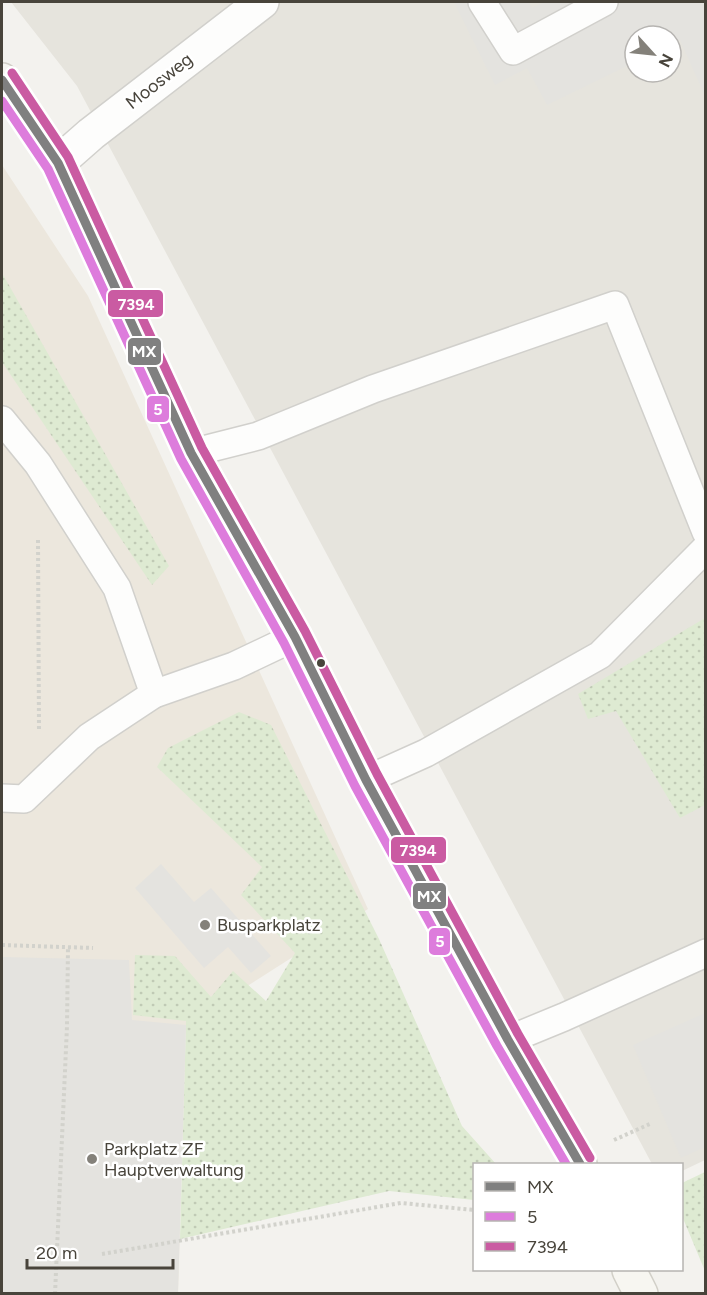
<svg xmlns="http://www.w3.org/2000/svg" width="707" height="1295" viewBox="0 0 707 1295" font-family="Figtree,sans-serif">
  <style>
    .residential { fill: #e6e4dd; fill-rule: evenodd }
    .commercial { fill: #ece7dd }
    .grass { fill: url(#grass-dots) }
    .parking { fill: #e4e3df }
    .lines { fill: none; stroke-linecap: round; stroke-linejoin: round }
    .lane-casing { stroke: #d1d0cc; stroke-width: 30 }
    .street-casing { stroke: #d1d0cc; stroke-width: 36 }
    .secondary-casing { stroke: #d1cfc7; stroke-width: 36 }
    .path { stroke: #d2d2cc; stroke-width: 4; stroke-dasharray: 3 3; stroke-linecap: butt }
    .lane { stroke: #fdfdfc; stroke-width: 27 }
    .street { stroke: #fdfdfc; stroke-width: 33 }
    .secondary { stroke: #f7f6f1; stroke-width: 33 }
    .bus-1-casing { stroke: #fff; stroke-width: 14 }
    .bus-2-casing { stroke: #fff; stroke-width: 14 }
    .bus-3-casing { stroke: #fff; stroke-width: 14 }
    .bus-1 { stroke: #808080; stroke-width: 9 }
    .bus-2 { stroke: #dd7cdc; stroke-width: 9 }
    .bus-3 { stroke: #ca5ba2; stroke-width: 9 }
    .bus-dot { fill: #48443b; stroke: #fff; stroke-width: 2 }
    .poi-dot { fill: #84817a; stroke: #fff; stroke-width: 2 }
    .labels { text-anchor: middle; stroke-width: 5; stroke-linejoin: round; paint-order: stroke }
    .street-label { font-size: 18px; fill: #48443b; stroke: #fff }
    .poi-label { font-size: 18px; fill: #48443b; stroke: #fff; text-anchor: start }
    .line-badge { stroke: #fff; stroke-width: 2 }
    .badge-label { font-size: 16px; text-anchor: middle; font-weight: bold; fill: #fff }
  </style>
  <defs>
    <pattern id="grass-dots" width="8" height="8" patternUnits="userSpaceOnUse" patternTransform="scale(1.5)"><rect width="8" height="8" fill="#deead2"/><path d="M2 2h.1M6 6h.1" fill="none" stroke="#c0cab5" stroke-width="1.8" stroke-linecap="round"/></pattern>
  </defs>
  <rect width="100%" height="100%" fill="#f3f2ee"/>
  <path class="residential" d="M 11,2 L 705,2 L 705,1160 L 682,1171 L 682,1164 L 652,1164 L 77,86 ZM 635,36 L 671,36 L 671,72 L 635,72 Z"/>
  <path class="commercial" d="M 2,165 L 88,296 L 368,909 L 186,1025 L 178,1293 L 2,1293 Z"/>
  <g class="grass">
    <path d="M 2,273 L 169,566 L 152,585 L 2,362 Z"/>
    <path d="M 705,618 L 705,805 L 680,818 L 616,711 L 588,719 L 578,694 Z"/>
    <path d="M 239,712 L 271,725 L 379,939 L 462,1126 L 496,1164 L 474,1164 L 474,1200 L 389,1191 L 180,1239 L 186,1021 L 133,1015 L 135,955 L 175,956 L 211,997 L 233,971 L 266,1001 L 295,953 L 241,895 L 262,867 L 157,767 L 168,748 Z"/>
    <path d="M 705,1172 L 705,1271 L 682,1216 L 682,1183 Z"/>
  </g>
  <g class="parking">
    <path d="M 454,2 L 528,2 L 532,8 L 545,2 L 705,2 L 705,96 L 680,40 L 671,44 L 671,36 L 635,36 L 635,62 L 547,105 L 527,68 L 495,85 Z"/>
    <path d="M 161,864 L 194,902 L 211,888 L 271,956 L 251,973 L 228,947 L 204,968 L 135,888 Z"/>
    <path d="M 2,957 L 129,960 L 132,1020 L 186,1025 L 178,1293 L 2,1293 Z"/>
    <path d="M 705,1013 L 705,1147 L 681,1158 L 633,1045 Z"/>
  </g>
  <g class="lines">
    <g class="lane-casing">
      <g id="lane">
        <path d="M 482,2 L 513,51 L 604,2"/>
        <path d="M 2,420 L 38,464 L 117,588 L 154,694"/>
        <path d="M 191,453 L 258,436 L 373,389 L 615,305 L 706,532"/>
        <path d="M 366,780 L 426,753 L 600,655 L 706,548"/>
        <path d="M 2,798 L 24,799 L 89,737 L 154,694 L 234,666 L 295,637"/>
        <path d="M 508,1040 L 564,1017 L 706,953"/>
      </g>
    </g>
    <g class="street-casing">
      <path id="street" d="M 58,163 L 91,134 L 262,2"/>
    </g>
    <g class="secondary-casing">
      <g id="secondary">
        <path d="M 2,80 L 58,163 L 191,453 L 295,637 L 366,780 L 508,1040 L 580,1164"/>
        <path d="M 629,1270 L 641,1294"/>
      </g>
    </g>
    <g class="path">
      <path d="M 38,540 L 39,731"/>
      <path d="M 2,945 L 93,948"/>
      <path d="M 614,1140 L 652,1123"/>
      <path d="M 102,1254 L 401,1203 L 474,1210"/>
      <path d="M 55,1294 L 67,1026 L 68,947"/>
    </g>
    <use href="#lane" class="lane"/>
    <use href="#street" class="street"/>
    <use href="#secondary" class="secondary"/>
    <g class="bus-1-casing">
      <path id="bus-1" d="M 2,80 L 58,163 L 191,453 L 295,637 L 366,780 L 508,1040 L 580,1164"/>
    </g>
    <g class="bus-2-casing">
      <path id="bus-2" d="M 2,101 L 48,169 L 181,459 L 284,643 L 355,786 L 497,1046 L 566,1164"/>
    </g>
    <g class="bus-3-casing">
      <path id="bus-3" d="M 12,73 L 68,157 L 202,448 L 305,631 L 377,774 L 518,1034 L 590,1158"/>
    </g>
    <use href="#bus-1" class="bus-1"/>
    <use href="#bus-2" class="bus-2"/>
    <use href="#bus-3" class="bus-3"/>
  </g>
  <circle class="bus-dot" cx="321" cy="663" r="5"/>
  <g class="poi-dot">
    <circle cx="205" cy="925" r="6"/>
    <circle cx="92" cy="1159" r="6"/>
  </g>
  <g class="labels">
    <g class="street-label">
      <text transform="translate(159 81) rotate(-38)" y="6">Moosweg</text>
    </g>
    <g class="poi-label">
      <text x="217" y="931">Busparkplatz</text>
      <text x="104" y="1155">Parkplatz ZF<tspan x="104" dy="21">Hauptverwaltung</tspan></text>
    </g>
  </g>
  <g class="line-badge">
    <rect x="107" y="289" width="57" height="29" rx="6" fill="#ca5ba2"/>
    <rect x="127" y="337" width="35" height="29" rx="6" fill="#808080"/>
    <rect x="146" y="395" width="24" height="28" rx="6" fill="#dd7cdc"/>
    <rect x="390" y="836" width="57" height="28" rx="6" fill="#ca5ba2"/>
    <rect x="412" y="882" width="35" height="28" rx="6" fill="#808080"/>
    <rect x="428" y="927" width="23" height="29" rx="6" fill="#dd7cdc"/>
  </g>
  <g class="badge-label">
    <text x="136" y="310">7394</text>
    <text x="144" y="357">MX</text>
    <text x="158" y="415">5</text>
    <text x="418" y="856">7394</text>
    <text x="429" y="902">MX</text>
    <text x="440" y="947">5</text>
  </g>
  <rect width="707" height="1295" fill="none" stroke="#48443b" stroke-width="6"/>
  <rect x="473" y="1163" width="210" height="108" fill="#ffffff" stroke="#b6b4b1" stroke-width="1.5"/>
  <rect x="485" y="1182" width="30" height="9" fill="#808080" stroke="#b6b4b1" stroke-width="1.5"/>
  <text x="527" y="1193" font-size="18" fill="#48443b">MX</text>
  <rect x="485" y="1212" width="30" height="9" fill="#dd7cdc" stroke="#b6b4b1" stroke-width="1.5"/>
  <text x="527" y="1223" font-size="18" fill="#48443b">5</text>
  <rect x="485" y="1242" width="30" height="9" fill="#ca5ba2" stroke="#b6b4b1" stroke-width="1.5"/>
  <text x="527" y="1253" font-size="18" fill="#48443b">7394</text>
  <g transform="translate(653 54) rotate(117)"><circle r="28" fill="#ffffff" stroke="#b6b4b1" stroke-width="1.5"/>
  <path d="M0-4.5L10 22L0 15L-10 22Z" fill="#84817a"/>
  <text y="-9" font-size="16" font-weight="bold" text-anchor="middle" fill="#48443b">N</text>
  </g>
  <path d="M27 1259v9h146v-9" fill="none" stroke="#48443b" stroke-width="3"/>
  <text x="36" y="1259" font-size="18" fill="#48443b" stroke="#ffffff" stroke-width="4.5" paint-order="stroke">20 m</text>
</svg>
